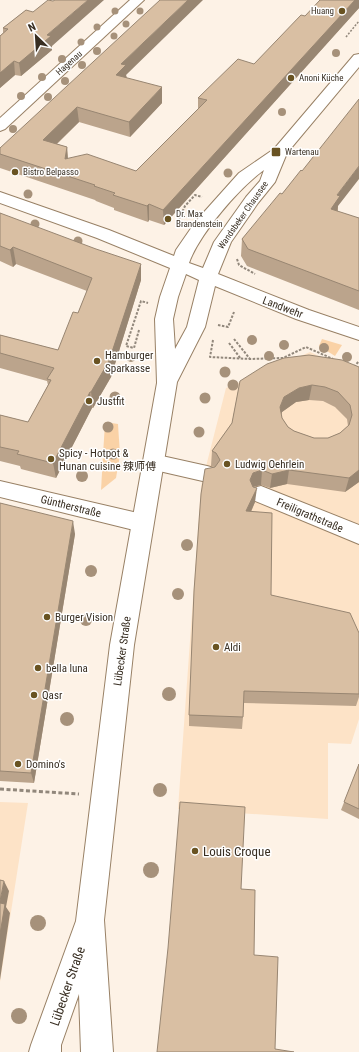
<svg xmlns="http://www.w3.org/2000/svg" width="359" height="1052" viewBox="0 0 359 1052" font-family="'Roboto Condensed','Noto Sans SC',sans-serif">
  <style>
    .built { fill: #fde3c7 }
    .green { fill: #fad2a6 }
    .lines { fill: none; stroke-linecap: round; stroke-linejoin: round }
    .minor-casing { stroke: #988065; stroke-width: 2 }
    .major-casing { stroke: #988065; stroke-width: 2 }
    .path-far2 { stroke: #91877b; stroke-width: 1.5; stroke-dasharray: 2 1.5; stroke-linecap: butt }
    .path-far1 { stroke: #91877b; stroke-width: 2; stroke-dasharray: 2.5 1.5; stroke-linecap: butt }
    .path { stroke: #91877b; stroke-width: 3; stroke-dasharray: 4 2.5; stroke-linecap: butt }
    .minor { fill: #fff; fill-rule: evenodd }
    .major { fill: #fff; fill-rule: evenodd }
    .tree { fill: #a6917a }
    .wall { fill: #bba48c; fill-rule: evenodd }
    .shaded-wall { fill: #988672 }
    .building { fill: #d9bfa3; stroke: #988672; fill-rule: evenodd }
    .poi-dot { fill: #695322; stroke: #fff; stroke-width: 1.5 }
    .labels { text-anchor: middle; stroke-width: 3; stroke-linejoin: round; paint-order: stroke }
    .far-poi-label { font-size: 9px; fill: #382e22; stroke: #fff; text-anchor: start }
    .far-street-label { font-size: 9px; fill: #382e22; stroke: #fff }
    .street-label { font-size: 11px; fill: #382e22; stroke: #fff }
    .poi-label { font-size: 11px; fill: #382e22; stroke: #fff; text-anchor: start }
    .near-poi-label { font-size: 13px; fill: #382e22; stroke: #fff; text-anchor: start }
    .near-street-label { font-size: 13px; fill: #382e22; stroke: #fff }
  </style>
  <rect width="100%" height="100%" fill="#fdf2e6"/>
  <g class="built">
    <path d="M 310,352 L 359,374 L 359,719 L 351,744 L 328,743 L 328,819 L 178,809 L 201,486 L 226,388 Z"/>
    <path d="M 0,802 L 28,803 L 0,982 Z"/>
  </g>
  <g class="green">
    <path d="M 322,339 L 342,345 L 335,356 L 319,346 Z"/>
    <path d="M 105,422 L 118,424 L 120,455 L 116,478 L 101,490 Z"/>
  </g>
  <g class="lines">
    <g class="minor-casing">
      <g id="minor">
        <path d="M 130,0 L 144,0 L 5,129 L 0,131 L 0,118 Z"/>
        <path d="M 153,454 L 207,466 L 214,468 L 218,474 L 214,480 L 207,482 L 146,468 L 143,462 L 146,456 Z"/>
        <path d="M 0,481 L 142,514 L 150,517 L 153,523 L 150,529 L 142,532 L 0,497 Z"/>
        <path d="M 261,486 L 359,525 L 359,544 L 253,500 L 250,494 L 253,488 Z"/>
      </g>
    </g>
    <g class="major-casing">
      <path id="major" d="M 359,54 L 359,67 L 287,153 L 275,182 L 258,203 L 231,242 L 218,274 L 309,310 L 359,327 L 359,340 L 296,319 L 215,286 L 205,327 L 177,382 L 134,645 L 104,920 L 113,1052 L 81,1052 L 79,994 L 61,1045 L 61,1052 L 29,1052 L 31,1045 L 76,921 L 110,645 L 157,383 L 155,319 L 160,297 L 170,268 L 97,238 L 0,203 L 0,192 L 109,230 L 174,256 L 176,250 L 196,221 L 239,173 L 274,149 L 354,55 ZM 264,170 L 260,181 L 246,197 L 214,242 L 203,268 L 189,263 C 199,234 240,187 264,170 ZM 186,274 L 199,280 L 187,327 L 175,349 L 173,319 L 178,297 Z"/>
    </g>
    <path class="path-far2" d="M 346,37 L 359,21"/>
    <g class="path-far1">
      <path d="M 180,224 L 177,223 L 185,206 L 195,195 L 202,197"/>
      <path d="M 237,259 L 239,265 L 255,274"/>
      <path d="M 218,325 L 228,327 L 234,312"/>
      <path d="M 139,330 L 134,348 L 126,346 L 141,301 L 148,303"/>
      <path d="M 234,339 L 250,359"/>
      <path d="M 213,340 L 210,357 L 250,359 L 283,358 L 306,347 L 333,359"/>
      <path d="M 229,343 L 241,359"/>
      <path d="M 354,367 L 359,361"/>
    </g>
    <path class="path" d="M 0,789 L 79,794"/>
    <use href="#minor" class="minor"/>
    <use href="#major" class="major"/>
  </g>
  <g class="tree">
    <circle cx="115" cy="11" r="3.5"/>
    <circle cx="140" cy="11" r="3.5"/>
    <circle cx="126" cy="24" r="3.5"/>
    <circle cx="97" cy="27" r="3.5"/>
    <circle cx="114" cy="36" r="3.5"/>
    <circle cx="81" cy="42" r="3.5"/>
    <circle cx="97" cy="51" r="4"/>
    <circle cx="336" cy="53" r="4"/>
    <circle cx="62" cy="59" r="4"/>
    <circle cx="82" cy="65" r="4"/>
    <circle cx="42" cy="77" r="4"/>
    <circle cx="65" cy="81" r="4"/>
    <circle cx="21" cy="96" r="4"/>
    <circle cx="48" cy="97" r="4"/>
    <circle cx="282" cy="112" r="4"/>
    <circle cx="13" cy="129" r="4"/>
    <circle cx="228" cy="173" r="4.5"/>
    <circle cx="28" cy="194" r="4.5"/>
    <circle cx="35" cy="224" r="4.5"/>
    <circle cx="78" cy="241" r="4.5"/>
    <circle cx="252" cy="340" r="5"/>
    <circle cx="284" cy="345" r="5"/>
    <circle cx="324" cy="348" r="5"/>
    <circle cx="269" cy="356" r="5"/>
    <circle cx="131" cy="357" r="5"/>
    <circle cx="347" cy="357" r="5"/>
    <circle cx="225" cy="372" r="5.5"/>
    <circle cx="233" cy="385" r="5.5"/>
    <circle cx="115" cy="397" r="5.5"/>
    <circle cx="205" cy="398" r="5.5"/>
    <circle cx="108" cy="427" r="5.5"/>
    <circle cx="199" cy="432" r="5.5"/>
    <circle cx="113" cy="454" r="5.5"/>
    <circle cx="82" cy="476" r="6"/>
    <circle cx="187" cy="545" r="6"/>
    <circle cx="91" cy="571" r="6"/>
    <circle cx="178" cy="594" r="6"/>
    <circle cx="86" cy="620" r="6"/>
    <circle cx="169" cy="694" r="7"/>
    <circle cx="67" cy="719" r="7"/>
    <circle cx="160" cy="790" r="7"/>
    <circle cx="151" cy="870" r="8"/>
    <circle cx="38" cy="923" r="8"/>
    <circle cx="19" cy="1016" r="8"/>
  </g>
  <g class="wall">
    <path d="M 359,0 L 359,8 L 164,225 L 149,220 L 148,222 L 114,210 L 114,208 L 96,201 L 95,200 L 0,168 L 0,148 L 126,75 L 127,78 L 162,103 L 130,137 L 79,122 L 57,144 L 67,147 L 68,159 L 136,171 L 198,109 L 198,98 L 254,64 L 305,16 Z"/>
    <path d="M 26,10 L 52,46 L 52,50 L 21,76 L 15,75 L 0,88 L 0,36 L 3,33 L 3,28 Z"/>
    <path d="M 302,171 L 338,206 L 338,212 L 359,218 L 359,310 L 247,266 L 241,256 L 242,239 Z"/>
    <path d="M 0,213 L 141,280 L 111,377 L 93,408 L 92,408 L 56,478 L 21,469 L 20,466 L 0,461 L 0,415 L 28,422 L 48,385 L 47,381 L 0,368 L 0,335 L 58,350 L 78,313 L 87,291 L 16,264 L 13,267 L 0,261 Z"/>
    <path d="M 359,367 L 359,482 L 345,492 L 287,484 L 270,488 L 261,485 L 254,487 L 255,502 L 251,512 L 271,595 L 359,633 L 359,697 L 356,706 L 244,703 L 243,717 L 242,729 L 189,726 L 189,715 L 215,467 L 211,466 L 212,451 L 232,423 L 240,381 ZM 309,400 L 323,401 L 335,407 L 347,419 L 348,426 L 340,433 L 328,438 L 314,438 L 294,431 L 288,427 L 282,418 L 281,415 L 282,412 L 296,402 Z"/>
    <path d="M 0,503 L 75,534 L 34,783 L 0,781 Z"/>
    <path d="M 359,764 L 359,819 L 341,810 Z"/>
  </g>
  <g class="shaded-wall">
    <path d="M 88,0 L 104,0 L 52,46 L 52,50 L 21,76 L 19,63 L 47,35 Z"/>
    <path d="M 188,0 L 203,0 L 126,75 L 127,80 L 116,75 L 121,64 Z"/>
    <path d="M 355,0 L 359,0 L 359,8 L 164,225 L 163,210 Z"/>
    <path d="M 14,61 L 15,75 L 0,88 L 0,73 Z"/>
    <path d="M 162,87 L 162,103 L 130,137 L 129,122 Z"/>
    <path d="M 77,107 L 79,122 L 45,155 L 43,140 Z"/>
    <path d="M 67,147 L 68,162 L 65,159 Z"/>
    <path d="M 359,166 L 359,179 L 338,206 L 337,212 L 331,209 L 337,195 Z"/>
    <path d="M 149,204 L 149,220 L 148,222 L 147,206 Z"/>
    <path d="M 13,247 L 16,264 L 13,267 L 10,250 Z"/>
    <path d="M 141,264 L 141,280 L 111,377 L 93,408 L 91,392 Z"/>
    <path d="M 312,385 L 309,400 L 296,402 L 282,412 L 278,422 L 280,407 L 284,397 L 299,388 Z"/>
    <path d="M 90,392 L 92,408 L 56,478 L 53,463 Z"/>
    <path d="M 262,470 L 261,485 L 252,487 L 250,480 L 253,473 Z"/>
    <path d="M 289,470 L 287,484 L 270,488 L 272,474 Z"/>
    <path d="M 359,470 L 359,482 L 345,492 L 349,478 Z"/>
    <path d="M 257,488 L 255,502 L 245,525 L 246,511 Z"/>
    <path d="M 73,521 L 75,534 L 34,783 L 31,773 Z"/>
    <path d="M 4,881 L 9,891 L 6,907 L 10,913 L 0,980 L 0,901 Z"/>
  </g>
  <g class="building">
    <path d="M 48,0 L 53,1 L 55,0 L 88,0 L 47,35 L 51,36 L 19,63 L 14,61 L 0,73 L 0,36 L 8,29 L 3,28 L 26,10 L 33,12 Z"/>
    <path d="M 160,0 L 188,0 L 121,64 L 126,65 L 116,75 L 162,87 L 129,122 L 77,107 L 43,140 L 67,147 L 65,159 L 87,154 L 136,171 L 207,100 L 198,98 L 238,59 L 254,64 L 301,15 L 305,16 L 320,0 L 355,0 L 163,210 L 149,204 L 147,206 L 113,195 L 115,193 L 94,186 L 95,185 L 0,154 L 0,148 Z"/>
    <path d="M 359,99 L 359,166 L 337,195 L 340,196 L 331,209 L 359,218 L 359,291 L 248,249 L 242,239 L 280,193 L 282,194 L 301,170 L 302,171 Z"/>
    <path d="M 0,213 L 96,249 L 141,264 L 109,361 L 91,392 L 90,392 L 53,463 L 17,454 L 19,451 L 0,447 L 0,415 L 28,422 L 51,380 L 47,379 L 54,368 L 0,353 L 0,335 L 58,350 L 73,312 L 78,313 L 92,278 L 13,247 L 10,250 L 0,246 Z"/>
    <path d="M 309,355 L 342,360 L 359,367 L 359,470 L 349,478 L 289,470 L 272,474 L 262,470 L 253,473 L 250,480 L 253,487 L 257,488 L 246,511 L 272,513 L 271,595 L 350,613 L 359,633 L 359,694 L 244,691 L 243,717 L 189,715 L 194,591 L 201,494 L 205,469 L 215,467 L 220,460 L 216,453 L 212,451 L 232,423 L 240,381 L 267,364 L 284,358 ZM 312,385 L 325,387 L 338,392 L 350,405 L 352,415 L 349,425 L 340,433 L 328,438 L 314,438 L 294,431 L 288,427 L 282,418 L 280,407 L 284,397 L 299,388 Z"/>
    <path d="M 0,503 L 73,521 L 31,773 L 0,771 Z"/>
    <path d="M 359,764 L 359,809 L 344,802 Z"/>
    <path d="M 180,802 L 245,807 L 241,889 L 255,890 L 254,955 L 278,957 L 275,1049 L 294,1052 L 157,1052 L 168,948 Z"/>
    <path d="M 0,880 L 4,881 L 0,901 Z"/>
    <path d="M 0,903 L 5,904 L 0,934 Z"/>
  </g>
  <g class="poi-dot">
    <circle cx="342" cy="11" r="4"/>
    <circle cx="291" cy="78" r="4"/>
    <rect x="271" y="147" width="10" height="10" rx="2"/>
    <circle cx="15" cy="172" r="4"/>
    <circle cx="168" cy="219" r="4"/>
    <circle cx="97" cy="361" r="4"/>
    <circle cx="89" cy="401" r="4"/>
    <circle cx="51" cy="459" r="4"/>
    <circle cx="227" cy="464" r="4"/>
    <circle cx="47" cy="617" r="4"/>
    <circle cx="216" cy="647" r="4"/>
    <circle cx="38" cy="668" r="4"/>
    <circle cx="34" cy="695" r="4"/>
    <circle cx="18" cy="764" r="4"/>
    <circle cx="195" cy="851" r="4"/>
  </g>
  <g class="labels">
    <g class="far-poi-label">
      <text x="334" y="14" text-anchor="end">Huang</text>
      <text x="299" y="81">Anoni Küche</text>
      <text x="285" y="155">Wartenau</text>
      <text x="23" y="175">Bistro Belpasso</text>
      <text x="176" y="217">Dr. Max<tspan x="176" dy="10">Brandenstein</tspan></text>
    </g>
    <g class="far-street-label">
      <text transform="translate(69 63) rotate(-42)" y="3">Hagenau</text>
      <text transform="translate(243 215) rotate(-55)" y="3">Wandsbeker Chaussee</text>
    </g>
    <g class="street-label">
      <text transform="translate(283 307) rotate(21)" y="4">Landwehr</text>
      <text transform="translate(71 506) rotate(14)" y="4">Güntherstraße</text>
      <text transform="translate(310 515) rotate(23)" y="4">Freiligrathstraße</text>
      <text transform="translate(122 651) rotate(-82)" y="4">Lübecker Straße</text>
    </g>
    <g class="poi-label">
      <text x="105" y="359">Hamburger<tspan x="105" dy="13">Sparkasse</tspan></text>
      <text x="97" y="405">Justfit</text>
      <text x="59" y="457">Spicy - Hotpot &amp;<tspan x="59" dy="13">Hunan cuisine 辣师傅</tspan></text>
      <text x="235" y="468">Ludwig Oehrlein</text>
      <text x="55" y="621">Burger Vision</text>
      <text x="224" y="651">Aldi</text>
      <text x="46" y="672">bella luna</text>
      <text x="42" y="699">Qasr</text>
      <text x="26" y="768">Domino's</text>
    </g>
    <g class="near-poi-label">
      <text x="203" y="856">Louis Croque</text>
    </g>
    <g class="near-street-label">
      <text transform="translate(67 986) rotate(-71)" y="5">Lübecker Straße</text>
    </g>
  </g>
  <g transform="translate(36 36) rotate(335)" stroke="#ffffff" stroke-width="3" paint-order="stroke">
  <path d="M0-3L7 15L0 10L-7 15Z" fill="#382e22"/>
  <text y="-6" font-size="11" font-weight="bold" text-anchor="middle" fill="#382e22">N</text>
  </g>
</svg>
